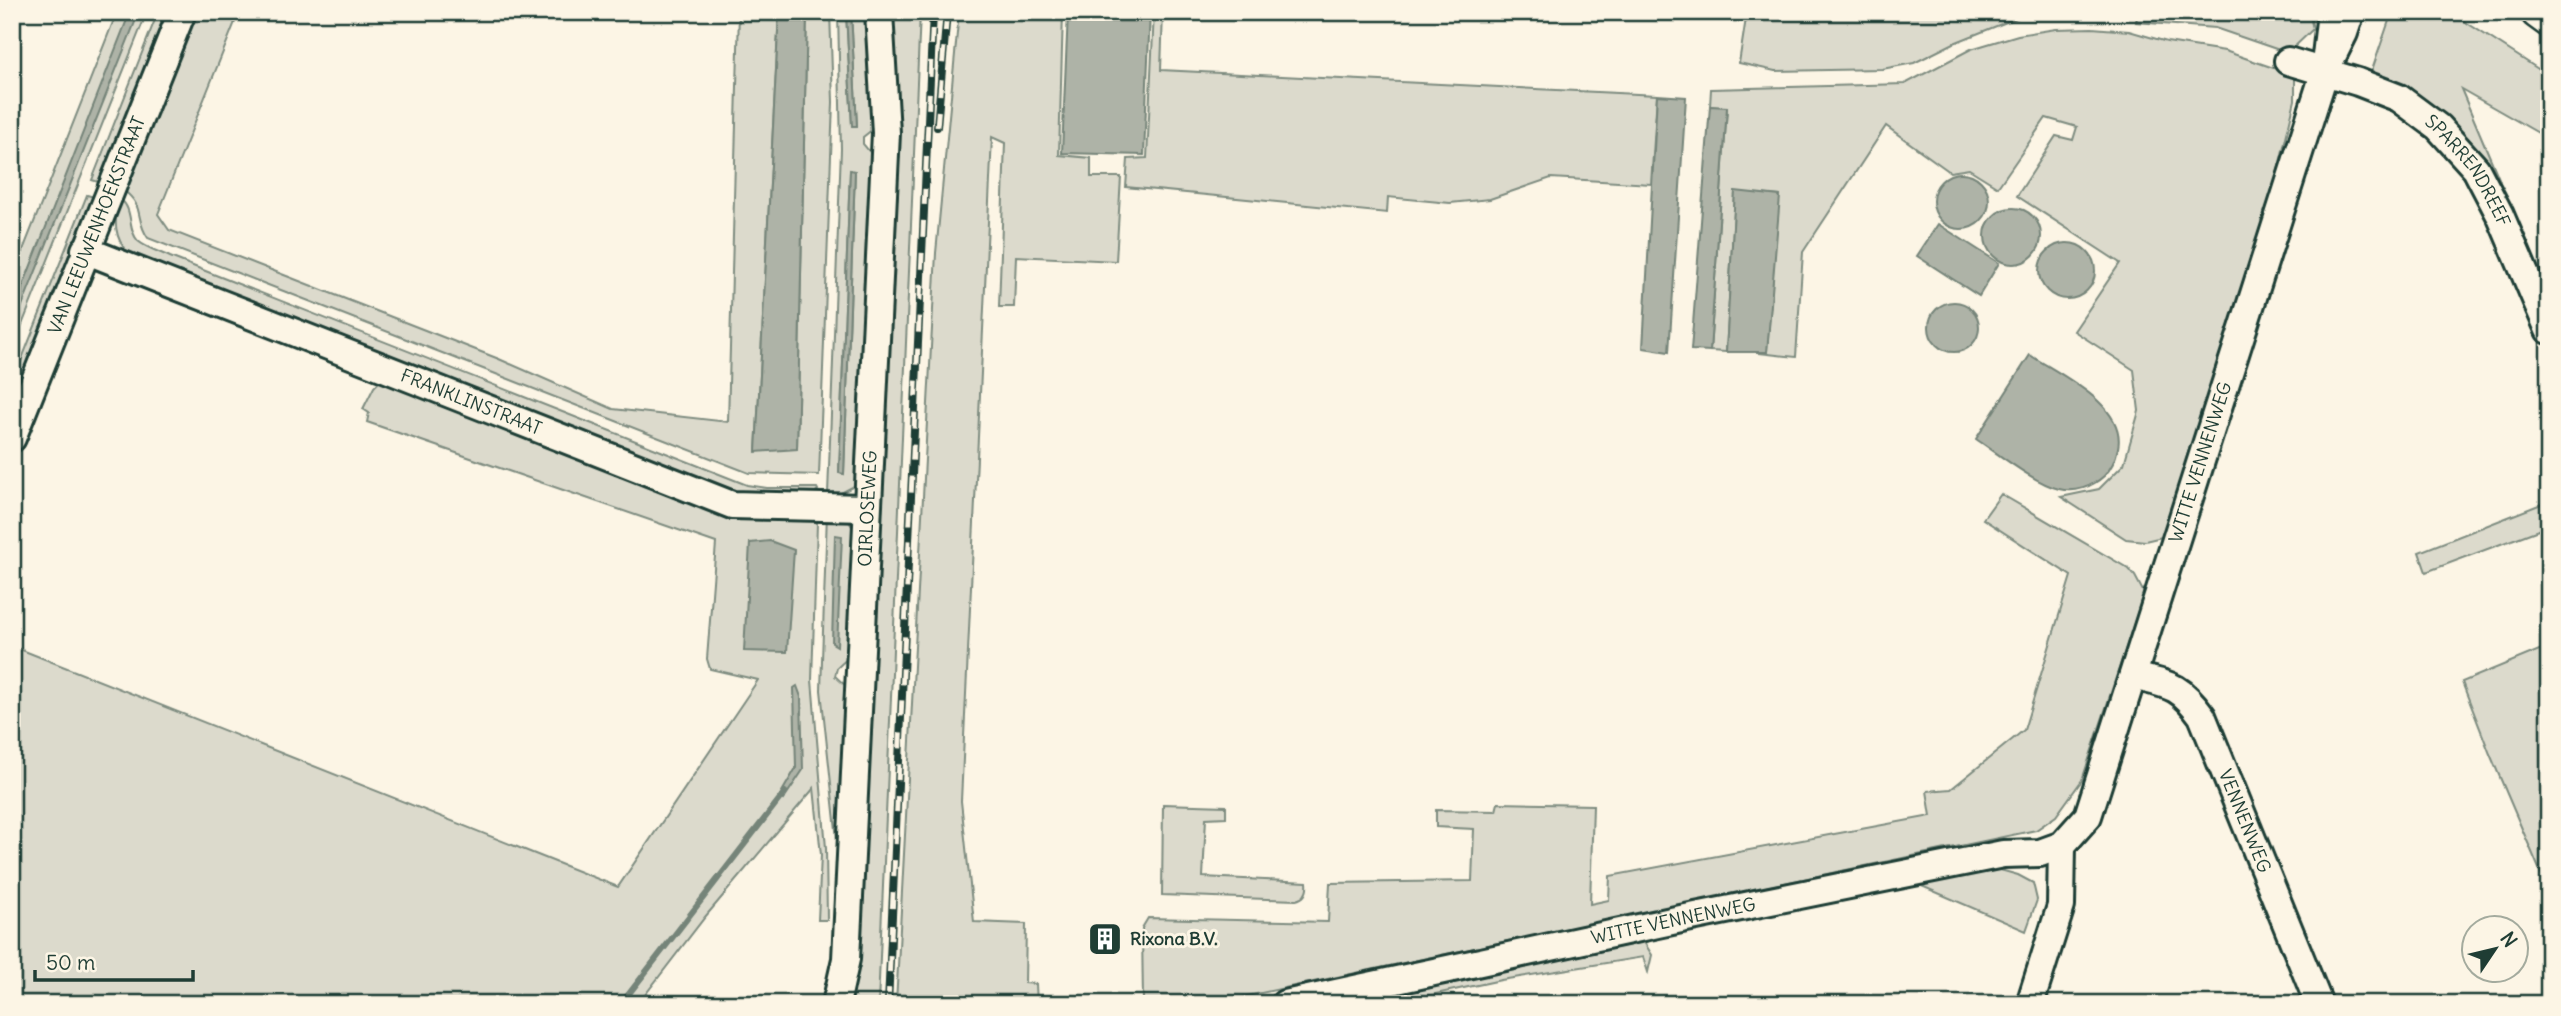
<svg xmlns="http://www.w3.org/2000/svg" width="2561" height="1016" viewBox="0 0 2561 1016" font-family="Delius,sans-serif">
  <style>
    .green { fill: #dcdacc; stroke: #7e8c80; stroke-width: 2; fill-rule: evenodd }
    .water { fill: #aeb3a7; stroke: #758479; stroke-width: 2 }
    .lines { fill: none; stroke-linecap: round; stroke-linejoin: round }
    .stream { stroke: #758479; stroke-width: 6 }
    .minor-casing { stroke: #1f3d34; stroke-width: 32 }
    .major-casing { stroke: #1f3d34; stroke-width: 38 }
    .minor { stroke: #fcf5e5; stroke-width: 26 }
    .major { stroke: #fcf5e5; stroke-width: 33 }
    .rail-casing { stroke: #1f3d34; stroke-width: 8 }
    .rail { stroke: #fcf5e5; stroke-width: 5; stroke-dasharray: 16; stroke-linecap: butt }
    .labels { text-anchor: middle; stroke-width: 6; stroke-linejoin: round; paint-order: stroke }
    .street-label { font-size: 18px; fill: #1f3d34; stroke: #fcf5e5 }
    .poi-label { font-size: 18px; font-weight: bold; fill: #1f3d34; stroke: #fcf5e5; text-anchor: start }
  </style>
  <rect width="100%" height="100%" fill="#fcf5e5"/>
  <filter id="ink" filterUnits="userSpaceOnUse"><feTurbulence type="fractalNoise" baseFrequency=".0143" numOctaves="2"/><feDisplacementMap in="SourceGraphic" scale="14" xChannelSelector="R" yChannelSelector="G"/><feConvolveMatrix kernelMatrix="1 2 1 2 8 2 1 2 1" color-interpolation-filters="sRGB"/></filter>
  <g filter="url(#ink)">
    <g class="green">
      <path d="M 117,12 L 147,12 L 12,350 L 12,278 Z"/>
      <path d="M 158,12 L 171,12 L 102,183 L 92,180 Z"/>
      <path d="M 195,12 L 239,12 L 158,214 L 169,230 L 499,359 L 613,409 L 728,422 L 739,12 L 779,12 L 756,451 L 797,448 L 807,12 L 830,12 L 833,102 L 819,475 L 749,473 L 148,238 C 134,218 146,207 123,190 Z"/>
      <path d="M 838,12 L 846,12 L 852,125 L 857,126 L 851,12 L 868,12 L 873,129 L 863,137 L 863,144 L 874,157 L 862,482 L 839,494 L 828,494 L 841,149 ZM 850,171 L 855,172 L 844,474 L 839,473 Z"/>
      <path d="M 891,12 L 920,12 L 878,1004 L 846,1004 Z"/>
      <path d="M 959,12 L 1063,12 L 1059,155 L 1091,158 L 1091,177 L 1121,177 L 1116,261 L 1016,256 L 1014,307 L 999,307 L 1005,143 L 992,137 L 961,801 L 974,922 L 1026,924 L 1025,983 L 1036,984 L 1037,1004 L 896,1004 L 936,253 Z"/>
      <path d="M 1154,12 L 1163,12 L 1161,70 L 1657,95 L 1651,184 L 1551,178 L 1490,199 L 1450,203 L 1388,197 L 1387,213 L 1126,187 L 1128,159 L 1147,158 Z"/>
      <path d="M 1747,12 L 2037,12 L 2024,15 L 1954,43 L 1914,63 L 1882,69 L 1775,71 L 1739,63 Z"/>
      <path d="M 2138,12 L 2309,12 L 2313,29 L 2288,53 L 2215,28 L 2136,22 Z"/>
      <path d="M 2392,12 L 2450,12 L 2549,76 L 2549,139 L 2461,89 L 2500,181 L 2463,135 L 2371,73 Z"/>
      <path d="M 2092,28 L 2129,31 L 2167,42 L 2225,51 L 2285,72 L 2295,78 L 2295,100 L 2276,179 L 2162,537 L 2145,541 L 2126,539 L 2061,497 L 2099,489 L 2124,464 L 2139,411 L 2134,370 L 2074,331 L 2120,263 L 2017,196 L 2056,136 L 2073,140 L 2077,127 L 2046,118 L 1998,187 L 1969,169 L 1950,172 L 1886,126 L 1803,252 L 1796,357 L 1759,353 L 1767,351 L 1779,196 L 1735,192 L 1726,352 L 1710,351 L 1727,108 L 1710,106 L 1711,89 L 1905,84 L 1971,49 L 2018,35 L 2056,29 Z"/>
      <path d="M 87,195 L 94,197 L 12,410 L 12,384 Z"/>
      <path d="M 120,199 C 134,209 127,229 138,241 C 146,248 160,252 170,257 L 747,485 L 767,488 L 817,488 L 818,490 L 814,493 L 731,491 L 129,255 C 114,237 113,221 120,199 Z"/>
      <path d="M 381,380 L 812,518 L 817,523 L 812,680 L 826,848 L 827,920 L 818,920 L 821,855 L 814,788 L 705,917 L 638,1004 L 12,1004 L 12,646 L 618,887 L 758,680 L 710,669 L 707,659 L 716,543 L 367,422 L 369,413 L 363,409 L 374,387 Z"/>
      <path d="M 2001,494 L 2129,569 L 2135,576 L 2144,593 L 2082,780 L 2056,816 L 2036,830 L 1209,1004 L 1146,1004 L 1143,1001 L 1142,928 L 1148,918 L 1328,922 L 1330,883 L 1472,881 L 1474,829 L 1436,827 L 1436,810 L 1496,811 L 1498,803 L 1593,805 L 1590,904 L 1609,900 L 1610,876 L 1931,816 L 1927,791 L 1951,789 L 2024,730 L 2071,576 L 1983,519 Z"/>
      <path d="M 2549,501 L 2549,526 L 2426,572 L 2419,552 Z"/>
      <path d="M 827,513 L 848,520 L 856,533 L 852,654 L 837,668 L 835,676 L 849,689 L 839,897 L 838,849 L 821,690 Z"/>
      <path d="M 2549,646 L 2549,892 L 2490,754 L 2462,682 Z"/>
      <path d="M 1163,804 L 1226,806 L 1226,817 L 1206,818 L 1203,877 L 1307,882 C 1308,891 1306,898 1296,900 L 1162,895 Z"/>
      <path d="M 1990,867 L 2018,875 L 2033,883 L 2037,900 L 2026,931 L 1917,884 Z"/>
      <path d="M 1644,942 L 1652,955 L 1648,972 L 1643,957 L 1501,980 L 1389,1004 L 1348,1004 Z"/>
    </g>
    <g class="water">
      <path d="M 130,12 L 139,12 L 12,331 L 12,314 Z"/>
      <path d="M 779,12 L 807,12 L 797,449 L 756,452 Z"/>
      <path d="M 846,12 L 851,12 L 857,126 L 852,126 Z"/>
      <path d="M 1068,12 L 1150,12 L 1144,155 L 1062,153 Z"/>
      <path d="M 1657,95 L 1686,97 L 1669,352 L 1643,348 Z"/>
      <path d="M 1710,106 L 1727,107 L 1710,351 L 1691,350 Z"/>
      <path d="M 850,170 L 855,171 L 844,474 L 839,473 Z"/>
      <circle cx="1961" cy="201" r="28"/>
      <path d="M 1735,191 L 1780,196 L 1767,352 L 1726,352 Z"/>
      <circle cx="2013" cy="236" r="28"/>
      <path d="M 1938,224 L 1999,263 L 1979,296 L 1917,256 Z"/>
      <circle cx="2067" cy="271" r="28"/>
      <circle cx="1954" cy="327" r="25"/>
      <path d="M 2030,355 C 2060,375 2127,405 2118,448 C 2116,458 2112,468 2104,476 C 2092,487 2075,493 2059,489 C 2036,484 1997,453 1976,439 Z"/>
      <path d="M 835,535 L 842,536 L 837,646 L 832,643 Z"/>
      <path d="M 770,541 L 794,550 L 787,652 L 744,651 L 750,543 Z"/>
      <path d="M 797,686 L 801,697 L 803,770 L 783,800 L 779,797 L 796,768 L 794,688 Z"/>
    </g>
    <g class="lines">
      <path class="stream" d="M 621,1004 L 785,792"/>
      <g class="minor-casing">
        <g id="minor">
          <path d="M 2326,56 L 2331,12"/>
          <path id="s1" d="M 2288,61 L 2358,82 L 2399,98 L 2438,127 L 2476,169 L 2500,215 L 2549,330"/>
          <path id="s2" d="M 85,250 L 732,505 L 867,508"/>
          <path id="s3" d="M 12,438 L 182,12"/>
          <path id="s4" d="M 2133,676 C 2169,685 2179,684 2202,716 L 2319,1004"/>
          <path id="s5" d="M 836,1004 L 846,959 L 886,133 L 879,12"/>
          <path id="s6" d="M 1285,1004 L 1681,919 L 2003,854 L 2040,853 L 2062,845 L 2088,816 L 2325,71 L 2344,33 L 2351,12"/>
          <path d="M 2030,1004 L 2061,906 L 2062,845"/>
        </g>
      </g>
      <g class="major-casing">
        <path id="major" d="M 2538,12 L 2549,20"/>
      </g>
      <use href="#minor" class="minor"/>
      <use href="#major" class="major"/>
      <g class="rail-casing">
        <g id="rail">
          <path d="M 937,127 L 947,12"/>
          <path d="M 888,1004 L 933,12"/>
        </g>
      </g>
      <use href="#rail" class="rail"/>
    </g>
  </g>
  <defs>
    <g id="building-square" transform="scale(1.75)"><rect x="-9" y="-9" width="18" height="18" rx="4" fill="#1f3d34" stroke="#fcf5e5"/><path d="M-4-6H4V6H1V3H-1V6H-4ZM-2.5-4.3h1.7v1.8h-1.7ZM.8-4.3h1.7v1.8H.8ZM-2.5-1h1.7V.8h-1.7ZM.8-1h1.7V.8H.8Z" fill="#fff"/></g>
  </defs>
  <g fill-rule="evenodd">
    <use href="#building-square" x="1105" y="939"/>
  </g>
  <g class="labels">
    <g class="street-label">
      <text dy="6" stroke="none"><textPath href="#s1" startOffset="219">SPARRENDREEF</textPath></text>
      <text dy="6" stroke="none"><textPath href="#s3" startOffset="229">VAN LEEUWENHOEKSTRAAT</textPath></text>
      <text dy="6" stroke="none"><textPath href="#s2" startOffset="415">FRANKLINSTRAAT</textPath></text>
      <text dy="6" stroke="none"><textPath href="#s6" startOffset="1204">WITTE VENNENWEG</textPath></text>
      <text dy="6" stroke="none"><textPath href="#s5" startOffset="497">OIRLOSEWEG</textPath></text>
      <text dy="6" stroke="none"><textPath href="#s4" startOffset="196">VENNENWEG</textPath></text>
      <text dy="6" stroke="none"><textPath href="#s6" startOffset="397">WITTE VENNENWEG</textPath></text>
    </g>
    <g class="poi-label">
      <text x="1130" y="945">Rixona B.V.</text>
    </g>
  </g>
  <rect width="2561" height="1016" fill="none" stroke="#fcf5e5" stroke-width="42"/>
  <rect x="21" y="21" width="2519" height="974" fill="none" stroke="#1f3d34" stroke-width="2.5" filter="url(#ink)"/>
  <g transform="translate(2495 949) rotate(55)"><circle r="33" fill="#fcf5e5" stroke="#a4ab9e" stroke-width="2"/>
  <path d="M0-5L12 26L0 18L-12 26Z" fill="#1f3d34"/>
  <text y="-10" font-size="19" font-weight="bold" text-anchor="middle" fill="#1f3d34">N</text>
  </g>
  <path d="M35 970v10h158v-10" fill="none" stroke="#1f3d34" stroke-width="3.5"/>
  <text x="46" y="970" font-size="21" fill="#1f3d34" stroke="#fcf5e5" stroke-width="5" paint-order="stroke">50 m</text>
</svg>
